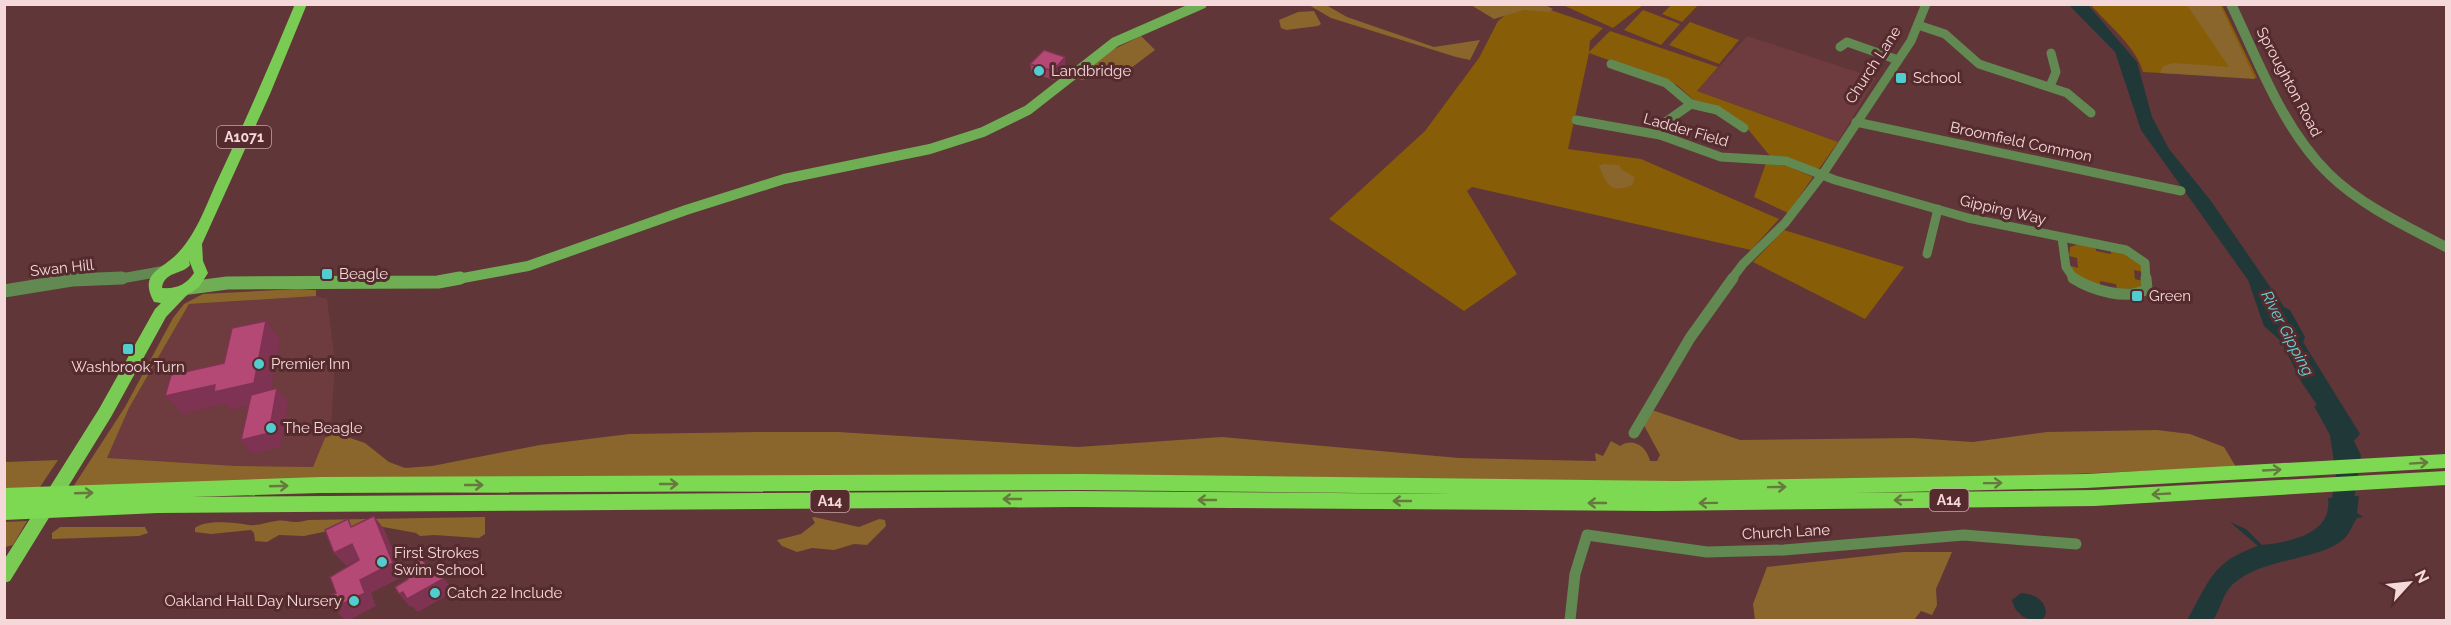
<svg xmlns="http://www.w3.org/2000/svg" width="2451" height="625" viewBox="0 0 2451 625" font-family="Raleway,sans-serif">
  <style>
    .built { fill: #6e3b3e }
    .green { fill: #875d07 }
    .forest { fill: #8a662c }
    .water { fill: #213838 }
    .lines { fill: none; stroke-linecap: round; stroke-linejoin: round }
    .river { fill: #213838; fill-rule: evenodd }
    .minor-far1 { stroke: #618951; stroke-width: 9 }
    .minor { stroke: #618951; stroke-width: 11 }
    .tertiary-far1 { stroke: #618951; stroke-width: 10 }
    .tertiary { stroke: #618951; stroke-width: 13 }
    .secondary-far1 { stroke: #6fae54; stroke-width: 10 }
    .secondary { stroke: #6fae54; stroke-width: 13 }
    .primary { fill: #79cb53; fill-rule: evenodd }
    .trunk { fill: #7dd852; fill-rule: evenodd }
    .wall { fill: #9b3f65 }
    .shaded-wall { fill: #7e3352 }
    .building { fill: #b44975; stroke: #7e3352; stroke-width: 1.5 }
    .oneway { stroke: #67793e }
    .poi-dot { fill: #52cdcf; stroke: #552b2e; stroke-width: 2 }
    .labels { text-anchor: middle; stroke-width: 6; stroke-linejoin: round; paint-order: stroke }
    .shield { fill: #552b2e; stroke: #c5a5a6; stroke-width: 1.5 }
    .shield-label { font-size: 14px; font-weight: bold; fill: #f5d9da }
    .street-label { font-size: 15px; fill: #f5d9da; stroke: #552b2e }
    .poi-label { font-size: 15px; fill: #f5d9da; stroke: #552b2e; text-anchor: start }
    .water-label { font-size: 16px; font-style: italic; fill: #61d6d9; stroke: #552b2e }
  </style>
  <rect width="100%" height="100%" fill="#603638"/>
  <g class="built">
    <path d="M 1747,36 L 1876,78 L 1838,142 L 1697,91 Z"/>
    <path d="M 316,296 L 327,299 L 335,362 L 331,429 L 313,467 L 236,466 L 107,458 L 129,408 L 189,304 Z"/>
  </g>
  <g class="green">
    <path d="M 1518,5 L 1536,5 L 1603,28 L 1590,41 L 1589,52 L 1610,31 L 1718,67 L 1697,91 L 1838,142 L 1819,169 L 1770,156 L 1747,128 L 1696,102 L 1677,85 L 1589,53 L 1568,149 L 1641,159 L 1779,219 L 1751,250 L 1472,187 L 1467,191 L 1517,274 L 1464,311 L 1329,219 L 1425,131 L 1479,58 L 1498,21 Z"/>
    <path d="M 1563,5 L 1643,5 L 1613,28 Z"/>
    <path d="M 1671,5 L 1671,4 L 1698,5 L 1682,22 L 1662,14 Z"/>
    <path d="M 2091,5 L 2222,5 L 2257,78 L 2143,72 C 2136,46 2108,25 2091,5 Z"/>
    <path d="M 1643,10 L 1680,24 L 1661,45 L 1624,30 Z"/>
    <path d="M 1690,22 L 1739,40 L 1719,64 L 1669,45 Z"/>
    <path d="M 1766,163 L 1787,166 L 1813,177 L 1788,213 L 1754,197 Z"/>
    <path d="M 1784,230 L 1904,267 L 1865,319 L 1753,262 Z"/>
    <path d="M 2079,244 L 2095,246 L 2096,251 L 2111,254 L 2111,249 L 2122,252 L 2141,264 L 2143,272 L 2134,270 L 2135,279 L 2143,281 L 2143,287 L 2117,290 L 2116,284 L 2100,281 L 2100,286 L 2079,280 L 2071,266 L 2078,268 L 2077,258 L 2069,256 L 2070,247 Z"/>
  </g>
  <g class="forest">
    <path d="M 1309,5 L 1326,5 L 1347,17 L 1434,47 L 1480,40 L 1470,60 L 1456,57 L 1331,18 Z"/>
    <path d="M 1471,5 L 1545,5 L 1553,9 L 1549,12 L 1524,10 L 1494,19 Z"/>
    <path d="M 2187,5 L 2220,5 L 2255,79 L 2160,73 L 2163,66 L 2174,63 L 2229,67 Z"/>
    <path d="M 1314,11 L 1321,24 L 1318,26 L 1286,30 L 1281,28 L 1279,20 L 1298,12 Z"/>
    <path d="M 1141,36 L 1155,50 L 1131,68 L 1082,80 L 1076,78 L 1110,51 Z"/>
    <path d="M 1603,164 L 1619,165 L 1622,170 L 1635,177 L 1632,185 C 1609,195 1606,182 1599,166 Z"/>
    <path d="M 297,289 L 316,290 L 316,296 L 189,304 L 129,408 L 107,458 L 236,466 L 313,467 L 325,438 L 336,433 L 365,443 L 389,462 L 405,468 L 432,466 L 540,445 L 629,434 L 758,432 L 838,432 L 1078,447 L 1222,437 L 1459,458 L 1596,461 L 1595,453 L 1603,456 L 1611,441 L 1620,446 C 1633,437 1647,447 1650,461 L 1657,461 L 1660,455 L 1640,418 L 1649,409 L 1740,440 L 1913,438 L 1973,442 L 2047,432 L 2157,430 L 2190,434 L 2224,447 L 2236,467 L 2003,477 L 1739,482 L 73,487 L 125,407 L 173,318 L 184,304 L 203,294 Z"/>
    <path d="M 58,460 L 38,490 L 5,491 L 5,462 Z"/>
    <path d="M 485,517 L 485,534 L 479,538 L 434,535 L 420,536 L 416,533 L 378,526 L 338,529 L 304,536 L 279,535 L 267,542 L 255,541 L 254,533 L 251,530 L 211,534 L 195,532 L 195,528 C 206,519 236,523 249,525 C 259,526 266,522 276,521 C 288,519 291,525 308,520 Z"/>
    <path d="M 814,517 L 859,527 L 879,519 L 885,520 L 886,526 L 867,545 L 854,544 L 834,550 L 812,548 L 797,552 L 782,546 L 777,540 L 801,534 L 815,523 L 812,518 Z"/>
    <path d="M 27,521 L 13,545 L 5,547 L 5,522 Z"/>
    <path d="M 60,527 L 145,527 L 148,533 L 139,536 L 52,539 L 52,533 Z"/>
    <path d="M 1904,552 L 1952,552 L 1936,589 L 1937,605 L 1932,615 L 1921,611 L 1914,620 L 1755,620 L 1753,604 L 1767,567 Z"/>
  </g>
  <g class="water">
    <path d="M 2069,5 L 2088,5 L 2137,62 L 2152,117 L 2169,149 L 2211,201 L 2284,307 L 2290,310 L 2305,337 L 2303,342 L 2360,434 L 2354,441 L 2357,461 L 2334,462 L 2330,435 L 2314,406 L 2317,405 L 2302,383 L 2281,341 L 2264,326 L 2248,280 L 2141,130 L 2115,52 Z"/>
    <path d="M 2359,496 L 2357,513 L 2363,517 L 2357,518 C 2353,524 2350,532 2345,538 C 2319,562 2264,556 2233,584 C 2222,594 2221,609 2213,620 L 2187,620 C 2210,581 2211,562 2258,546 L 2230,522 L 2246,529 L 2262,545 C 2290,542 2333,534 2328,498 Z"/>
    <path d="M 2021,593 C 2034,594 2046,600 2046,614 L 2043,619 C 2029,623 2015,615 2012,600 Z"/>
  </g>
  <g class="lines">
    <path class="river" d="M 2347,440 L 2355,443 L 2361,456 L 2350,523 L 2347,530 L 2339,532 L 2331,530 L 2328,523 L 2339,456 L 2336,449 L 2339,443 Z"/>
    <g class="minor-far1">
      <path d="M 1918,25 L 1945,34 L 1979,64 L 2067,93 L 2091,113"/>
      <path d="M 1840,47 L 1847,42 L 1898,60"/>
      <path d="M 2051,53 L 2056,72 L 2051,84"/>
      <path d="M 1611,64 L 1666,83 L 1691,104"/>
      <path d="M 1576,120 L 1660,135 L 1721,157 L 1786,161 L 1835,180 L 1968,218 L 2126,250 L 2145,263 L 2146,280"/>
      <path d="M 1856,122 L 2181,191"/>
      <path d="M 1660,135 L 1667,121 L 1691,104 L 1717,110 L 1744,128"/>
      <path d="M 2062,238 L 2066,267 L 2075,280"/>
      <path d="M 1927,254 L 1938,209"/>
      <path d="M 1731,280 L 1743,264 L 1785,223 L 1822,175 L 1911,41 L 1926,4"/>
    </g>
    <g class="minor">
      <path d="M 2073,278 C 2092,290 2127,301 2147,289 L 2146,278"/>
      <path d="M 1634,433 L 1690,338 L 1733,278"/>
      <path d="M 1570,620 L 1575,574 L 1587,535 L 1707,552 L 1784,550 L 1964,535 L 2076,544"/>
    </g>
    <g class="tertiary-far1">
      <path d="M 2231,4 C 2259,62 2282,128 2329,174 C 2362,206 2406,226 2446,247"/>
      <path d="M 83,280 L 124,278 L 169,270"/>
    </g>
    <path class="tertiary" d="M 4,291 L 72,280 L 122,278"/>
    <path class="secondary-far1" d="M 452,280 L 528,266 L 686,210 L 784,179 L 930,149 L 983,132 L 1028,110 L 1115,42 L 1202,4"/>
    <path class="secondary" d="M 189,288 L 227,283 L 438,282 L 460,278"/>
    <path class="primary" d="M 295,4 L 307,4 L 270,94 L 202,244 L 203,261 L 208,273 L 199,287 L 186,296 L 166,317 L 111,417 L 10,581 L 4,583 L 4,560 L 99,409 L 155,309 L 161,303 L 154,302 C 138,273 162,270 178,253 C 198,232 207,202 219,177 C 246,120 271,62 295,4 ZM 189,260 L 194,273 C 186,285 176,289 162,288 C 164,271 182,275 190,265 Z"/>
    <path class="trunk" d="M 2446,454 L 2446,468 L 2086,488 L 1854,493 L 2095,490 L 2446,471 L 2446,485 L 2095,506 L 1656,511 L 1075,507 L 158,513 L 4,520 L 4,504 L 62,502 L 4,504 L 4,488 L 320,477 L 1081,474 L 1676,481 L 2086,474 ZM 1081,490 L 1451,494 L 1075,491 L 191,497 L 320,493 Z"/>
  </g>
  <path class="wall" d="M 1030,64 L 1066,67 L 1054,80 L 1032,73 Z"/>
  <g class="shaded-wall">
    <path d="M 1065,57 L 1066,67 L 1054,80 L 1053,71 Z"/>
    <path d="M 266,321 L 280,339 L 269,401 L 230,410 L 225,404 L 182,414 L 165,396 L 215,385 Z"/>
    <path d="M 277,388 L 288,402 L 280,447 L 253,454 L 241,440 Z"/>
    <path d="M 374,516 L 384,529 L 404,576 L 371,593 L 376,606 L 348,621 L 345,621 L 334,608 L 360,580 Z"/>
    <path d="M 352,544 L 364,557 L 346,566 L 334,553 Z"/>
    <path d="M 422,559 L 438,581 L 439,572 L 449,585 L 453,592 L 418,612 L 412,606 L 410,607 L 399,594 L 433,575 Z"/>
  </g>
  <g class="building">
    <path d="M 1044,50 L 1065,57 L 1053,71 L 1030,64 Z"/>
    <path d="M 266,321 L 254,383 L 214,392 L 215,385 L 165,396 L 171,375 L 224,363 L 232,328 Z"/>
    <path d="M 277,388 L 269,433 L 241,440 L 251,395 Z"/>
    <path d="M 374,516 L 393,563 L 360,580 L 365,593 L 334,608 L 329,596 L 336,593 L 330,577 L 359,560 L 352,544 L 334,553 L 325,530 L 348,519 L 351,527 Z"/>
    <path d="M 422,559 L 433,575 L 439,572 L 443,579 L 407,599 L 403,592 L 399,594 L 395,587 L 408,579 L 406,577 L 410,575 L 406,568 Z"/>
  </g>
  <defs><path id="oneway-shaft" d="M-6 0H5M1.5-3L5.5 0L1.5 3" fill="none" stroke-width="1.6" stroke-linecap="round" stroke-linejoin="round" transform="scale(1.5)"/></defs>
  <g class="oneway">
    <use href="#oneway-shaft" transform="translate(2419 463) rotate(-4)"/>
    <use href="#oneway-shaft" transform="translate(2272 470) rotate(-3)"/>
    <use href="#oneway-shaft" transform="translate(1993 483) rotate(-1)"/>
    <use href="#oneway-shaft" transform="translate(669 484)"/>
    <use href="#oneway-shaft" transform="translate(474 485)"/>
    <use href="#oneway-shaft" transform="translate(279 486) rotate(-2)"/>
    <use href="#oneway-shaft" transform="translate(1777 487) rotate(-1)"/>
    <use href="#oneway-shaft" transform="translate(84 493) rotate(-2)"/>
    <use href="#oneway-shaft" transform="translate(2161 494) rotate(177)"/>
    <use href="#oneway-shaft" transform="translate(1012 499) rotate(180)"/>
    <use href="#oneway-shaft" transform="translate(1207 500) rotate(-180)"/>
    <use href="#oneway-shaft" transform="translate(1903 500) rotate(179)"/>
    <use href="#oneway-shaft" transform="translate(1402 501) rotate(-180)"/>
    <use href="#oneway-shaft" transform="translate(1597 503) rotate(-180)"/>
    <use href="#oneway-shaft" transform="translate(1708 503) rotate(179)"/>
  </g>
  <g class="poi-dot">
    <circle cx="1039" cy="71" r="6"/>
    <rect x="1895" y="72" width="12" height="12" rx="3"/>
    <rect x="321" y="268" width="12" height="12" rx="3"/>
    <rect x="2131" y="290" width="12" height="12" rx="3"/>
    <rect x="122" y="343" width="12" height="12" rx="3"/>
    <circle cx="259" cy="364" r="6"/>
    <circle cx="271" cy="428" r="6"/>
    <circle cx="382" cy="562" r="6"/>
    <circle cx="435" cy="593" r="6"/>
    <circle cx="354" cy="601" r="6"/>
  </g>
  <g class="labels">
    <g class="shield">
      <rect x="217" y="126" width="54" height="22" rx="4.5"/>
      <rect x="1929.5" y="489" width="39" height="22" rx="4.5"/>
      <rect x="810.5" y="490" width="39" height="22" rx="4.5"/>
    </g>
    <g class="shield-label">
      <text x="244" y="142">A1071</text>
      <text x="1949" y="505">A14</text>
      <text x="830" y="506">A14</text>
    </g>
    <g class="street-label">
      <text transform="translate(1873 65) rotate(-57)" y="5">Church Lane</text>
      <text transform="translate(2289 82) rotate(62)" y="5">Sproughton Road</text>
      <text transform="translate(1686 130) rotate(16)" y="5">Ladder Field</text>
      <text transform="translate(2021 142) rotate(12)" y="5">Broomfield Common</text>
      <text transform="translate(2003 210) rotate(13)" y="5">Gipping Way</text>
      <text transform="translate(62 268) rotate(-6)" y="5">Swan Hill</text>
      <text transform="translate(1786 532) rotate(-3)" y="5">Church Lane</text>
    </g>
    <g class="poi-label">
      <text x="1051" y="76">Landbridge</text>
      <text x="1913" y="83">School</text>
      <text x="339" y="279">Beagle</text>
      <text x="2149" y="301">Green</text>
      <text x="271" y="369">Premier Inn</text>
      <text x="128" y="372" text-anchor="middle">Washbrook Turn</text>
      <text x="283" y="433">The Beagle</text>
      <text x="394" y="558">First Strokes<tspan x="394" dy="17">Swim School</tspan></text>
      <text x="447" y="598">Catch 22 Include</text>
      <text x="342" y="606" text-anchor="end">Oakland Hall Day Nursery</text>
    </g>
    <g class="water-label">
      <text transform="translate(2288 333) rotate(62)" y="6">River Gipping</text>
    </g>
  </g>
  <rect width="2451" height="625" fill="none" stroke="#f5d9da" stroke-width="12"/>
  <g transform="translate(2409 583) rotate(63)" stroke="#552b2e" stroke-width="4.5" paint-order="stroke">
  <path d="M0-4.5L10 22L0 15L-10 22Z" fill="#f5d9da"/>
  <text y="-9" font-size="16" font-weight="bold" text-anchor="middle" fill="#f5d9da">N</text>
  </g>
</svg>
